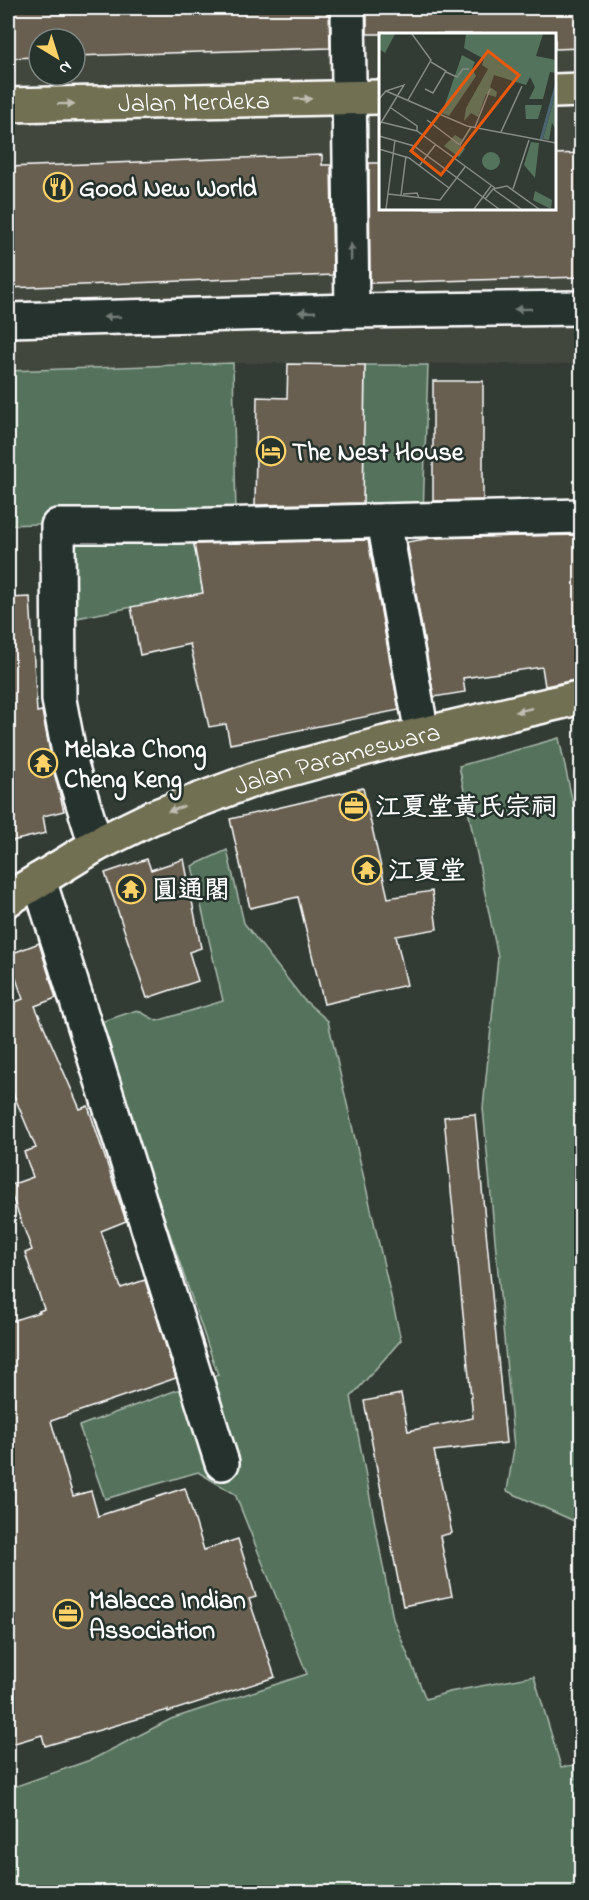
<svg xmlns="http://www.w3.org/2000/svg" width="589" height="1900" viewBox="0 0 589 1900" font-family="'Indie Flower','LXGW WenKai TC',sans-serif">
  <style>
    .built { fill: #43463d; fill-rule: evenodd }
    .green { fill: #54735c; stroke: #aab9ae; stroke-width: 1.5 }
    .building { fill: #685f51; stroke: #fff; stroke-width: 1.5 }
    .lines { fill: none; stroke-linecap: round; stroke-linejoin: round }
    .minor-casing { stroke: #fff; stroke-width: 38 }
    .major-casing { stroke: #fff; stroke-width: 38 }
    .minor { stroke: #26332d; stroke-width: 33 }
    .major { stroke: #716f52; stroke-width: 33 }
    .oneway { fill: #bfbeb1 }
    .oneway2 { fill: #727a76 }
    .labels { text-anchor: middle; stroke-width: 5; stroke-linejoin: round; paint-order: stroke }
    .street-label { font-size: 26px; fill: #fff; stroke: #26332d }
    .poi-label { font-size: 26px; font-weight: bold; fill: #fff; stroke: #26332d; text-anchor: start }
    .inset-river { fill: none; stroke: #4a656f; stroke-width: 3 }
    .inset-road { fill: none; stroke: #858a85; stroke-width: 1.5 }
    .view { fill: #e8590c; fill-opacity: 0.15; stroke: #e8590c; stroke-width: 3 }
    .inset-edge { fill: none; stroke: #fff; stroke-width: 3 }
  </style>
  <rect width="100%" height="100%" fill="#333c34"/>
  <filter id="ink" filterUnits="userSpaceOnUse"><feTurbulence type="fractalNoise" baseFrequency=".0167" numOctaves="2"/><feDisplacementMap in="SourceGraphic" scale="12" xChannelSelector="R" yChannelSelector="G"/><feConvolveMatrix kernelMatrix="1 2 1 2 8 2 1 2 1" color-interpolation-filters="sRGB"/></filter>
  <g filter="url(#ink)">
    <path class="built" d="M 8,8 L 581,8 L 581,364 L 233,363 L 8,371 ZM 380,34 L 554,34 L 554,208 L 380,208 ZM 39,39 L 75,39 L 75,75 L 39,75 Z"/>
    <g class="green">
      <path d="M 233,363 L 236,517 L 8,525 L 8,371 Z"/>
      <path d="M 365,365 L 428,365 L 423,514 L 363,512 Z"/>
      <path d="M 191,530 L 203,593 L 67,620 L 65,534 Z"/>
      <path d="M 559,738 L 582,846 L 581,1524 L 507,1491 L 514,1448 L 483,1108 L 498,957 L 459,766 Z"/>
      <path d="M 227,850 L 244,923 L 303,999 L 328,1021 L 401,1340 L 351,1397 L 393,1619 L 426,1699 L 449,1692 L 534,1676 L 561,1767 L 581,1764 L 581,1892 L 8,1892 L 8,1789 L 93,1759 L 171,1719 L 307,1674 L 235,1494 L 198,1472 L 105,1499 L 79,1426 L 218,1375 L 98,1023 L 137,1010 L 157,1021 L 223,1001 L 192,866 Z"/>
    </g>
    <g class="building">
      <path d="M 8,8 L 329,8 L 330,48 L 75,56 L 75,39 L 39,39 L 39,57 L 8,58 Z"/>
      <path d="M 367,8 L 582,8 L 582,48 L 555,49 L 555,34 L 367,34 Z"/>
      <path d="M 582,153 L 582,277 L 370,283 L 369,163 L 381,163 L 381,208 L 555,208 L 555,154 Z"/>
      <path d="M 322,155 L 322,165 L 331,165 L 333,275 L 8,288 L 8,167 Z"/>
      <path d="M 288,364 L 365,365 L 363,503 L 255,505 L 257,397 L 287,398 Z"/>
      <path d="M 433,381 L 483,381 L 483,500 L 433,501 Z"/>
      <path d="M 582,535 L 582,658 L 576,659 L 580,679 L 545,686 L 542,667 L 463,678 L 465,692 L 434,697 L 407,542 L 431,538 Z"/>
      <path d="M 368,540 L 399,710 L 230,744 L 226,724 L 209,727 L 190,644 L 140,655 L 131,607 L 203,593 L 194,544 Z"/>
      <path d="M 30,597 L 37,712 L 42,711 L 54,772 L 64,811 L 43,816 L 46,833 L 8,842 L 8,598 Z"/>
      <path d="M 363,788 L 388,898 L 432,891 L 437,929 L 396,936 L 407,985 L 324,1004 L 298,897 L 250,908 L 230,819 Z"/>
      <path d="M 147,859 L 151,870 L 184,859 L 201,948 L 189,952 L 198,981 L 147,998 L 105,873 Z"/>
      <path d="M 39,943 L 56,998 L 35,1006 L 80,1109 L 88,1106 L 126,1221 L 101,1231 L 121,1288 L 145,1280 L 176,1378 L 51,1421 L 73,1496 L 91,1491 L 98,1516 L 185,1488 L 204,1550 L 238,1539 L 256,1597 L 249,1599 L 275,1677 L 168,1712 L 168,1710 L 45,1746 L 42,1735 L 8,1745 L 8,1322 L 40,1312 L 39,1311 L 44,1309 L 25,1253 L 32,1250 L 8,1186 L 33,1177 L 24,1152 L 36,1148 L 8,1081 L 8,1005 L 23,999 L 8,955 Z"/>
      <path d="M 475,1114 L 506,1443 L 434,1451 L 452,1533 L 440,1536 L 452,1596 L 403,1606 L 364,1401 L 401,1394 L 408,1431 L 473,1418 L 444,1117 Z"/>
    </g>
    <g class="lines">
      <g class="minor-casing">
        <g id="minor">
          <path d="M 348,8 L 352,311"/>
          <path d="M 8,320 L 352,311 L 582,308"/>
          <path d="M 384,521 L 422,734"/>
          <path d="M 96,845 L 72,768 L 59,700 L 58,526 L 177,526 L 582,516"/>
          <path d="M 39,880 L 222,1463"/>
        </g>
      </g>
      <g class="major-casing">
        <g id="major">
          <path d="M 554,91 L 582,90"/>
          <path id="s1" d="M 8,105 L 380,97"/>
          <path id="s2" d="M 8,899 L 96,845 L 151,818 L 261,777 L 385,743 L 582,697"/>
        </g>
      </g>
      <use href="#minor" class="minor"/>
      <use href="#major" class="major"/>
    </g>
    <defs><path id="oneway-solid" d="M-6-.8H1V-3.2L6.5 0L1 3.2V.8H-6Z" transform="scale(1.5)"/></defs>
    <g class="oneway">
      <use href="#oneway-solid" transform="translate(303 99) rotate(-1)"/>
      <use href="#oneway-solid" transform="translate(66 104) rotate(-1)"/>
      <use href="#oneway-solid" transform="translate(524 710) rotate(167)"/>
      <use href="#oneway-solid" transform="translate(176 809) rotate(160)"/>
    </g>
    <g class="oneway2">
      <use href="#oneway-solid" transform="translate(351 252) rotate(-91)"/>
      <use href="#oneway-solid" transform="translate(523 309) rotate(179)"/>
      <use href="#oneway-solid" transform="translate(307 312) rotate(178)"/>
      <use href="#oneway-solid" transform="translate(112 317) rotate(178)"/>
    </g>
  </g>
  <defs>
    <g id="restaurant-ring" transform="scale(1.5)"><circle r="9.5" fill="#26332d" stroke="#ffd166" stroke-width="1.5"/><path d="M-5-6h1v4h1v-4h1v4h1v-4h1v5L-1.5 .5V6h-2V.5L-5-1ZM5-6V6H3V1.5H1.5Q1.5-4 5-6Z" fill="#ffd166"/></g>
    <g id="hotel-ring" transform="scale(1.5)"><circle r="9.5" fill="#26332d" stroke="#ffd166" stroke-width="1.5"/><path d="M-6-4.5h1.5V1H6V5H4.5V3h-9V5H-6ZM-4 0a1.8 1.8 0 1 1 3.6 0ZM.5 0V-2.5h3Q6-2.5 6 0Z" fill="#ffd166"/></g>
    <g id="temple-ring" transform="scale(1.5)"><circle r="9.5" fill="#26332d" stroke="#ffd166" stroke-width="1.5"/><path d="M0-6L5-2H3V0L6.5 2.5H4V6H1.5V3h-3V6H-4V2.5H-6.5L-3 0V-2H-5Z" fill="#ffd166"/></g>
    <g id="office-ring" transform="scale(1.5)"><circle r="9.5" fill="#26332d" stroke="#ffd166" stroke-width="1.5"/><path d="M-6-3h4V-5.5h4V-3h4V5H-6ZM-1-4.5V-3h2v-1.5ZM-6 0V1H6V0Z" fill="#ffd166"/></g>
  </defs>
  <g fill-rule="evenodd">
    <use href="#restaurant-ring" x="58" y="187"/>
    <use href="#hotel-ring" x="271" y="451"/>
    <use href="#temple-ring" x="43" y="763"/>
    <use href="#office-ring" x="354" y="806"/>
    <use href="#temple-ring" x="367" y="870"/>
    <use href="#temple-ring" x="131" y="889"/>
    <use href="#office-ring" x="68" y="1614"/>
  </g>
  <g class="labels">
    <g class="street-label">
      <text dy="9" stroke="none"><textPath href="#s1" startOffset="186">Jalan Merdeka</textPath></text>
      <text dy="9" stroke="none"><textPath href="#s2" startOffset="360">Jalan Parameswara</textPath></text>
    </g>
    <g class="poi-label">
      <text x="79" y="196">Good New World</text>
      <text x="292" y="460">The Nest House</text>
      <text x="64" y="757">Melaka Chong<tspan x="64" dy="30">Cheng Keng</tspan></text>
      <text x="375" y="815">江夏堂黄氏宗祠</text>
      <text x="388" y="879">江夏堂</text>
      <text x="152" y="898">圓通閣</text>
      <text x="89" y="1608">Malacca Indian<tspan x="89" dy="30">Association</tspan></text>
    </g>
  </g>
  <g transform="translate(379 33)">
    <rect width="177" height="177" fill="#333c34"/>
    <path d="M 0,1 L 16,1 L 6,20 L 0,16 ZM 87,1 L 164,1 L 157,23 L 177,27 L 177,40 L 171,39 L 164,66 L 150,66 L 156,54 L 151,44 L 147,52 L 115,42 L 111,54 L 118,59 L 117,64 L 107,61 L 99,84 L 92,80 L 85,88 L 87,75 L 109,36 L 103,32 L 105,26 L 85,15 ZM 83,22 L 96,29 L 93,36 L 97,43 L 70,83 L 63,80 ZM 177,58 L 177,97 L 173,90 L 170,107 L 164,106 ZM 146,72 L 163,72 L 159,86 L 147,86 ZM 76,102 L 84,107 L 80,112 L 86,116 L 80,124 L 65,113 ZM 152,109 L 160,110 L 156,145 L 145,132 ZM103 128a9 9 0 1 1 18 0a9 9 0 1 1-18 0ZM 156,158 L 173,167 L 172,176 L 154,167 Z" fill="#54735c"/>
    <path class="inset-river" d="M 162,107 L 177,53"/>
    <path class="inset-road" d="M 67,39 L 78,44 L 84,36 L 90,36M 46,56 L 54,60 L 67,38 L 52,29M 0,66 L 7,58 L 88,93 L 177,110M 29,67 L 52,27 L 33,1M 12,75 L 38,93 L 38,98M 48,87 L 81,112 L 92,94M 2,89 L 38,98 L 116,155M 0,93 L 25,52 L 7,58M 96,94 L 111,56M 122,99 L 143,53M 0,103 L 35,113 L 120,176M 0,116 L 30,125 L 70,155M 40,133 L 57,111M 114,156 L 142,176M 134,156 L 150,107M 9,161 L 61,167 L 86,134M 24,161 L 38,160 L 40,165M 22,162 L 27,123M 106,166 L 114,156 L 128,153 L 160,176M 7,176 L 16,107M 95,176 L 112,153"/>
    <path class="view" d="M 109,18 L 140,42 L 62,142 L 32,118 Z"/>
    <rect width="177" height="177" class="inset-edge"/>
  </g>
  <rect width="589" height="1900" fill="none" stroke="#26332d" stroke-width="30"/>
  <rect x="15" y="15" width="559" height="1870" fill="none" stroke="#fff" stroke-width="2" filter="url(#ink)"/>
  <g transform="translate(57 57) rotate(142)"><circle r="28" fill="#26332d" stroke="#7d8581" stroke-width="1.5"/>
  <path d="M0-4.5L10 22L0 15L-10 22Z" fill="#ffd166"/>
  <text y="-9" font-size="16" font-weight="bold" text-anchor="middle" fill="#ffffff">N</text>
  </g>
</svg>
